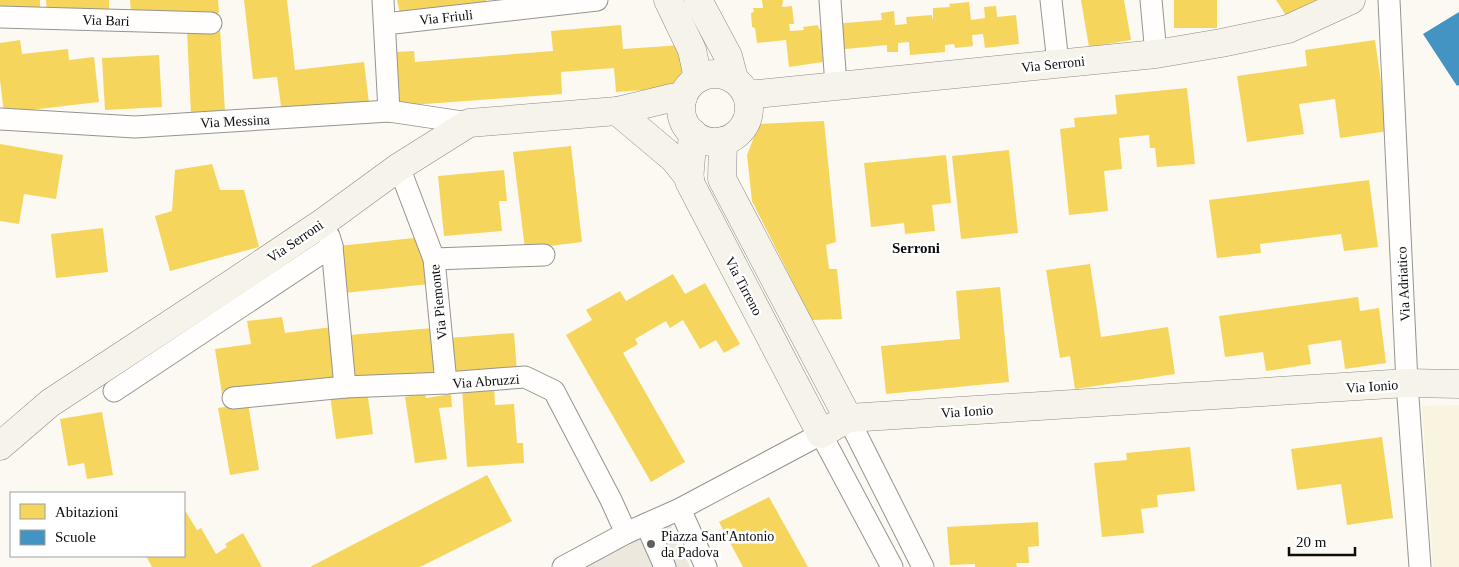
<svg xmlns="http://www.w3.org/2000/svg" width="1459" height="567" viewBox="0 0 1459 567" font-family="'Times New Roman',serif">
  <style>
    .farmland { fill: #f8f4df }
    .plaza { fill: #ece8de }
    .homes { fill: #f6d55c }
    .schools { fill: #4393c3 }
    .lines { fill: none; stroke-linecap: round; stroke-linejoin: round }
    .street-casing { stroke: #959491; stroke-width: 23 }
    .secondary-casing { stroke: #8c8a87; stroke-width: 29 }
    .street { stroke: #fffefd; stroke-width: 21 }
    .secondary { stroke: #f5f3ea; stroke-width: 28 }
    .poi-dot { fill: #61605e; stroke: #fff; stroke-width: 2 }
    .labels { text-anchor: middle; stroke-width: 5; stroke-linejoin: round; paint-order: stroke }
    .street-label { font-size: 14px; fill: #0e0e0e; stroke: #fff }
    .poi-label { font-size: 14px; fill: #0e0e0e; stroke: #fff; text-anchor: start }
    .neighbourhood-label { font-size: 15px; font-weight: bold; fill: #0e0e0e; stroke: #fff }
  </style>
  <rect width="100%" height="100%" fill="#fcf9f2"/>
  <path class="farmland" d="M 1459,405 L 1459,567 L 1433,567 L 1422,406 Z"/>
  <path class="plaza" d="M 669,521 L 690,567 L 577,567 Z"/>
  <g class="homes">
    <rect x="0" y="0" width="40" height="10"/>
    <path d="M 46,0 L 109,0 L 109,9 L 47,14 Z"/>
    <path d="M 130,0 L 218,0 L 219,13 L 157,17 L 156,10 L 131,12 Z"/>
    <path d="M 244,0 L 287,0 L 295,70 L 364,62 L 369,103 L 282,113 L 277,77 L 253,79 Z"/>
    <path d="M 397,0 L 486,0 L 487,4 L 402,22 Z"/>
    <path d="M 762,0 L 783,0 L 782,7 L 792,6 L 794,24 L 789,24 L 790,31 L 804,30 L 803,27 L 818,25 L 819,29 L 821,30 L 823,62 L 789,67 L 786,40 L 757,43 L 755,28 L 752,27 L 751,13 L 754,12 L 753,8 L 763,8 Z"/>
    <path d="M 1081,0 L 1124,0 L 1131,40 L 1089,47 Z"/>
    <rect x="1174" y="0" width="43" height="28"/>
    <path d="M 1276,0 L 1330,0 L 1289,20 Z"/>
    <path d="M 969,2 L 971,20 L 985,18 L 984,7 L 996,6 L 997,17 L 1016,15 L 1019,44 L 985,48 L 983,34 L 972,35 L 973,46 L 955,48 L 954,44 L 945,45 L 945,52 L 910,55 L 909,42 L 898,43 L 898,52 L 887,52 L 887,45 L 835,50 L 833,24 L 882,20 L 881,13 L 894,11 L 895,25 L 907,24 L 906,17 L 932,15 L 932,19 L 933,18 L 933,8 L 950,7 L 949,4 Z"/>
    <path d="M 621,25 L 623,49 L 683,45 L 686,87 L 616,92 L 614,68 L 561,72 L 562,94 L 398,106 L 394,52 L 414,51 L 415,62 L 553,51 L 551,31 Z"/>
    <path d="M 220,29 L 225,112 L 191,114 L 187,31 Z"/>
    <path d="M 20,40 L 22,54 L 68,49 L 69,60 L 94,57 L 99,102 L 4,113 L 0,80 L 0,43 Z"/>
    <path d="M 1375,40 L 1388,131 L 1340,138 L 1335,99 L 1299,104 L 1304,134 L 1247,142 L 1237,76 L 1307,66 L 1305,50 Z"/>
    <path d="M 159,55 L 162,107 L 105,110 L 102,58 Z"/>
    <path d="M 1187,88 L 1195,164 L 1157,167 L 1155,148 L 1150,148 L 1149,135 L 1119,138 L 1122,169 L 1104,171 L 1108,211 L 1069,215 L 1060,129 L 1075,127 L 1074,118 L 1117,114 L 1115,95 Z"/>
    <path d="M 824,121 L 836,242 L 826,245 L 829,269 L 837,269 L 842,319 L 812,320 L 752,201 L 747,155 L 754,137 L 756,124 Z"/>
    <path d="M 0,144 L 63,155 L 56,199 L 24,194 L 19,224 L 0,221 Z"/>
    <path d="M 571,146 L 582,242 L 525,249 L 513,152 Z"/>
    <path d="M 1009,150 L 1018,233 L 961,239 L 952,156 Z"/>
    <path d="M 946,155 L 951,203 L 932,205 L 935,231 L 905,234 L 904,223 L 871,227 L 864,163 Z"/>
    <path d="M 212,164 L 220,190 L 244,190 L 259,247 L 170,271 L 155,216 L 172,211 L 175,170 Z"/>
    <path d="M 504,170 L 507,201 L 499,201 L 502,231 L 444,236 L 438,176 Z"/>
    <path d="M 1369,180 L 1378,247 L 1344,251 L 1341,234 L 1260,244 L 1261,253 L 1217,258 L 1209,200 Z"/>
    <path d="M 103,228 L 108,272 L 56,278 L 51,234 Z"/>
    <path d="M 423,237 L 429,284 L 344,293 L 339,246 Z"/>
    <path d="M 1090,264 L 1101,337 L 1168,327 L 1175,374 L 1075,389 L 1070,356 L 1060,358 L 1046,270 Z"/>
    <path d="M 673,274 L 685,294 L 705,283 L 740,344 L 724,353 L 716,340 L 700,349 L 683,320 L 670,328 L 666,321 L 635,339 L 638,344 L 623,353 L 685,462 L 651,482 L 566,335 L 592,320 L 586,310 L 620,291 L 626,301 Z"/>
    <path d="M 1000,287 L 1009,382 L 886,394 L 881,346 L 960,339 L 956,291 Z"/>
    <path d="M 1358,297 L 1360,311 L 1379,308 L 1386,363 L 1345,369 L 1341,340 L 1308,345 L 1311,364 L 1266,371 L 1263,352 L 1225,357 L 1219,316 Z"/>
    <path d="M 282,317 L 285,333 L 332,327 L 340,380 L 289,384 L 222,394 L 215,349 L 251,344 L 247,321 Z"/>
    <path d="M 433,328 L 437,377 L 352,384 L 349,335 Z"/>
    <path d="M 514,333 L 517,372 L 451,377 L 449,338 Z"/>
    <path d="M 494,386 L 495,405 L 514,404 L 517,443 L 523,443 L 524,463 L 467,467 L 462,388 Z"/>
    <path d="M 367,390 L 373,434 L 336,439 L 330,395 Z"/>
    <path d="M 425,394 L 426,398 L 451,394 L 452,407 L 439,408 L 447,459 L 415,463 L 405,397 Z"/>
    <path d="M 248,403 L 259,470 L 230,475 L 218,408 Z"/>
    <path d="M 102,412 L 113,475 L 87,479 L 84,463 L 68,466 L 60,419 Z"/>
    <path d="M 1382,437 L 1393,518 L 1347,525 L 1341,484 L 1297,490 L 1291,449 Z"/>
    <path d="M 1190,447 L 1195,491 L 1157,495 L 1158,507 L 1141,509 L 1144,533 L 1102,537 L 1094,463 L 1127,460 L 1126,453 Z"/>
    <path d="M 487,475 L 512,521 L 420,567 L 310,567 Z"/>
    <path d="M 769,497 L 808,567 L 743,567 L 719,522 Z"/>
    <path d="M 186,512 L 197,530 L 201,528 L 216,554 L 227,547 L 225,544 L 243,533 L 262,567 L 152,567 L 146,556 L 184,556 L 184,513 Z"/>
    <path d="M 1038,522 L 1039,546 L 1028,547 L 1029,563 L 1016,563 L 1017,567 L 975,567 L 975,564 L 950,565 L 947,527 Z"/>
  </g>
  <path class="schools" d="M 1459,12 L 1459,85 L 1457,86 L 1423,34 Z"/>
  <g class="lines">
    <g class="street-casing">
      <g id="street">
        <path d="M 383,0 L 389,111"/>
        <path d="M 830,0 L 836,86"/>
        <path d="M 1051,0 L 1058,63"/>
        <path d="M 1151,0 L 1156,54"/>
        <path d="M 1389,0 L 1407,383 L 1420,567"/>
        <path d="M 0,17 L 211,23"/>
        <path d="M 385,24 L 597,0"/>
        <path d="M 0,119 L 135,127 L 389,111 L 469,123"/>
        <path d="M 399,167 L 434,259 L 446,383"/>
        <path d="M 329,236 L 332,246 L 345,387"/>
        <path d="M 434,259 L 544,255"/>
        <path d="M 114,391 L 332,246"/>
        <path d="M 233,398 L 345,387 L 446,383 L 525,377 L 554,391 L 611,500 L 626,533"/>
        <path d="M 848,418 L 923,567"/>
        <path d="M 680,509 L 706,567"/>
        <path d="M 646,524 L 665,567"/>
        <path d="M 563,567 L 626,533 L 680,509 L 821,434 L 892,567"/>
      </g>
    </g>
    <g class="secondary-casing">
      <g id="secondary">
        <path d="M 668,0 L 692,50 L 698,78"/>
        <path d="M 698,0 L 728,56 L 734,79"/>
        <circle cx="715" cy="108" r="34"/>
        <path d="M 747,95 L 1156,54 L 1221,43 L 1288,29 L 1351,0"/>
        <path d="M 617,111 L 674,159 L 690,179"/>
        <path d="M 693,133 L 689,181 L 821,434 L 848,418 L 1407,383 L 1459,384"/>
        <path d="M 723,141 L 722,179 L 848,418"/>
        <path d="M 0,446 L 50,403 L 233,283 L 325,221 L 399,167 L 469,123 L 617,111 L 671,98 L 683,97"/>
      </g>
    </g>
    <use href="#street" class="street"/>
    <use href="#secondary" class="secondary"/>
  </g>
  <circle class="poi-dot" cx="651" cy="544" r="5"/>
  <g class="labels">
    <g class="street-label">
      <text transform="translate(446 17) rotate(-6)" y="5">Via Friuli</text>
      <text transform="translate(106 20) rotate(2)" y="5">Via Bari</text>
      <text transform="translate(1053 64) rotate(-6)" y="5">Via Serroni</text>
      <text transform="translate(235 121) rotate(-3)" y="5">Via Messina</text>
      <text transform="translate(295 241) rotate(-34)" y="5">Via Serroni</text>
      <text transform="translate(1403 284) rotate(-93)" y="5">Via Adriatico</text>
      <text transform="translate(744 286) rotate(62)" y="5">Via Tirreno</text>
      <text transform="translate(438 302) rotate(-96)" y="5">Via Piemonte</text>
      <text transform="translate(486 381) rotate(-4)" y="5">Via Abruzzi</text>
      <text transform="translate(1372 386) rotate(-4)" y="5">Via Ionio</text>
      <text transform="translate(967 411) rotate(-4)" y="5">Via Ionio</text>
    </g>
    <g class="poi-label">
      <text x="661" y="541">Piazza Sant'Antonio<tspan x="661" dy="16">da Padova</tspan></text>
    </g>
    <g class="neighbourhood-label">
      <text x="916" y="253">Serroni</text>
    </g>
  </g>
  <rect x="10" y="492" width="175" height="65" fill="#ffffff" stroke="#9f9f9f"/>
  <rect x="20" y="504" width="25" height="15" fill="#f6d55c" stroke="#9f9f9f"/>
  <text x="55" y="517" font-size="15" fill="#0e0e0e">Abitazioni</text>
  <rect x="20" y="530" width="25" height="15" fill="#4393c3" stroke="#9f9f9f"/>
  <text x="55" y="542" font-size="15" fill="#0e0e0e">Scuole</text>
  <path d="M1289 547v8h66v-8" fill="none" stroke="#0e0e0e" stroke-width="2.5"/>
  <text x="1296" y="547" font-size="15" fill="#0e0e0e" stroke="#ffffff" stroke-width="4" paint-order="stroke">20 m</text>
</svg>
